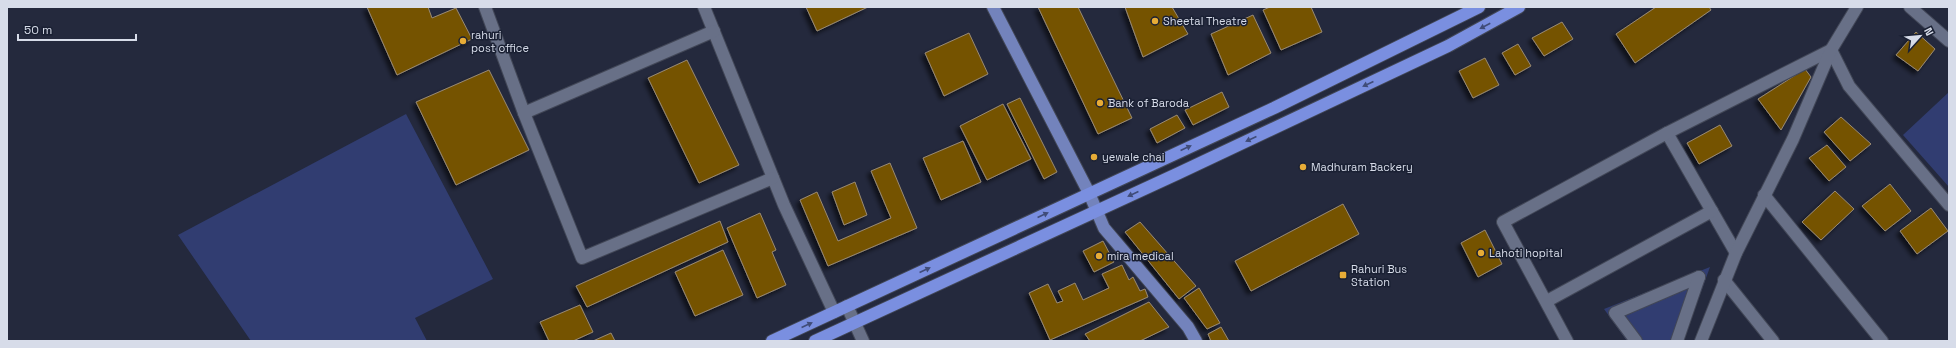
<svg xmlns="http://www.w3.org/2000/svg" width="1956" height="348" viewBox="0 0 1956 348" font-family="'Space Grotesk',sans-serif">
  <style>
    .green { fill: #313d71 }
    .building { fill: #745203; stroke: #998a73; filter: url(#shadow) }
    .lines { fill: none; stroke-linecap: round; stroke-linejoin: round }
    .minor-casing { stroke: #424757; stroke-width: 14 }
    .major-casing { stroke: #424757; stroke-width: 14 }
    .highway-casing { stroke: #424757; stroke-width: 14 }
    .minor { stroke: #687087; stroke-width: 12 }
    .major { stroke: #7383bc; stroke-width: 12 }
    .highway { stroke: #7a8fe0; stroke-width: 12 }
    .oneway { fill: #404c78 }
    .poi-dot { fill: #e7ac37; stroke: #1a2033; stroke-width: 1.5 }
    .labels { text-anchor: middle; stroke-width: 3; stroke-linejoin: round; paint-order: stroke }
    .poi-label { font-size: 11px; fill: #d7dce9; stroke: #1a2033; text-anchor: start }
  </style>
  <defs>
    <filter id="shadow"><feDropShadow dx="-3.5" dy="3.5" stdDeviation="2" flood-color="#0009"/></filter>
  </defs>
  <rect width="100%" height="100%" fill="#24293d"/>
  <g class="green">
    <path d="M 1949,92 L 1949,187 L 1903,135 Z"/>
    <path d="M 406,114 L 493,279 L 415,318 L 427,341 L 251,341 L 178,235 Z"/>
    <path d="M 1710,267 L 1683,341 L 1627,341 L 1604,309 Z"/>
  </g>
  <g class="building">
    <path d="M 367,7 L 428,7 L 432,18 L 456,8 L 472,39 L 397,75 Z"/>
    <path d="M 806,7 L 868,7 L 817,31 Z"/>
    <path d="M 1038,7 L 1078,7 L 1132,118 L 1098,134 Z"/>
    <path d="M 1125,7 L 1172,7 L 1188,34 L 1143,57 Z"/>
    <path d="M 1270,7 L 1311,7 L 1322,32 L 1281,50 L 1263,10 Z"/>
    <path d="M 1656,7 L 1709,7 L 1711,10 L 1635,63 L 1616,34 Z"/>
    <path d="M 1253,15 L 1271,53 L 1228,75 L 1211,34 Z"/>
    <path d="M 1562,22 L 1573,39 L 1544,56 L 1532,38 Z"/>
    <path d="M 1916,32 L 1935,49 L 1918,71 L 1896,55 Z"/>
    <path d="M 969,33 L 988,74 L 944,96 L 925,53 Z"/>
    <path d="M 1518,44 L 1531,66 L 1515,75 L 1502,53 Z"/>
    <path d="M 1485,58 L 1499,85 L 1473,98 L 1459,71 Z"/>
    <path d="M 687,60 L 739,165 L 699,183 L 648,78 Z"/>
    <path d="M 1805,69 L 1811,77 L 1781,130 L 1758,99 Z"/>
    <path d="M 489,70 L 529,150 L 456,185 L 416,102 Z"/>
    <path d="M 1222,92 L 1229,107 L 1193,125 L 1185,110 Z"/>
    <path d="M 1020,98 L 1057,172 L 1044,179 L 1007,104 Z"/>
    <path d="M 1003,104 L 1031,159 L 987,180 L 960,126 Z"/>
    <path d="M 1177,115 L 1185,128 L 1157,143 L 1150,129 Z"/>
    <path d="M 1841,117 L 1871,144 L 1850,161 L 1824,132 Z"/>
    <path d="M 1720,125 L 1732,146 L 1699,164 L 1687,143 Z"/>
    <path d="M 963,141 L 981,182 L 941,200 L 923,158 Z"/>
    <path d="M 1827,145 L 1846,167 L 1829,181 L 1809,158 Z"/>
    <path d="M 890,163 L 917,228 L 828,266 L 800,200 L 817,192 L 838,241 L 891,218 L 871,171 Z"/>
    <path d="M 855,182 L 867,215 L 844,225 L 832,192 Z"/>
    <path d="M 1890,184 L 1911,211 L 1885,231 L 1862,206 Z"/>
    <path d="M 1835,191 L 1854,209 L 1821,240 L 1802,222 Z"/>
    <path d="M 1343,204 L 1359,234 L 1251,291 L 1235,261 Z"/>
    <path d="M 1931,208 L 1948,231 L 1917,254 L 1900,231 Z"/>
    <path d="M 760,213 L 776,250 L 772,252 L 786,285 L 757,298 L 727,228 Z"/>
    <path d="M 720,221 L 728,242 L 587,307 L 576,286 Z"/>
    <path d="M 1140,222 L 1196,286 L 1179,299 L 1125,232 Z"/>
    <path d="M 1485,230 L 1502,264 L 1478,277 L 1461,243 Z"/>
    <path d="M 1103,241 L 1114,262 L 1094,272 L 1083,251 Z"/>
    <path d="M 723,250 L 743,295 L 695,316 L 675,272 Z"/>
    <path d="M 1122,265 L 1129,280 L 1133,277 L 1140,291 L 1145,289 L 1148,297 L 1050,340 L 1029,293 L 1048,284 L 1057,303 L 1063,301 L 1058,291 L 1075,283 L 1083,300 L 1109,288 L 1102,274 Z"/>
    <path d="M 1199,288 L 1220,323 L 1207,329 L 1184,298 Z"/>
    <path d="M 1149,302 L 1169,327 L 1140,341 L 1090,341 L 1085,334 Z"/>
    <path d="M 580,305 L 593,332 L 573,341 L 549,341 L 540,322 Z"/>
    <path d="M 1221,327 L 1229,341 L 1211,341 L 1208,334 Z"/>
    <path d="M 611,333 L 615,341 L 593,341 Z"/>
  </g>
  <g class="lines">
    <g class="minor-casing">
      <g id="minor">
        <path d="M 485,7 L 524,113"/>
        <path d="M 704,7 L 784,205 L 834,312"/>
        <path d="M 1910,7 L 1949,41"/>
        <path d="M 714,31 L 524,113 L 582,258 L 773,178"/>
        <path d="M 1667,133 L 1736,253"/>
        <path d="M 1764,195 L 1882,341"/>
        <path d="M 1724,280 L 1773,341"/>
        <path d="M 1547,301 L 1712,211"/>
        <path d="M 847,306 L 863,341"/>
        <path d="M 1567,341 L 1503,222 L 1667,133 L 1831,50 L 1849,86 L 1949,205"/>
        <path d="M 1636,341 L 1615,313 L 1699,277"/>
        <path d="M 1677,341 L 1699,277"/>
        <path d="M 1701,341 L 1736,253 L 1793,139 L 1831,50 L 1857,7"/>
      </g>
    </g>
    <g class="major-casing">
      <path id="major" d="M 993,7 L 1089,193 L 1104,228 L 1188,327 L 1196,341"/>
    </g>
    <g class="highway-casing">
      <g id="highway">
        <path d="M 772,341 L 1274,108 L 1479,7"/>
        <path d="M 815,341 L 1179,173 L 1448,46 L 1519,7"/>
      </g>
    </g>
    <use href="#minor" class="minor"/>
    <use href="#major" class="major"/>
    <use href="#highway" class="highway"/>
  </g>
  <defs><path id="oneway-solid" d="M-6-.8H1V-3.2L6.5 0L1 3.2V.8H-6Z"/></defs>
  <g class="oneway">
    <use href="#oneway-solid" transform="translate(1485 26) rotate(152)"/>
    <use href="#oneway-solid" transform="translate(1368 84) rotate(155)"/>
    <use href="#oneway-solid" transform="translate(1251 139) rotate(155)"/>
    <use href="#oneway-solid" transform="translate(1186 148) rotate(-25)"/>
    <use href="#oneway-solid" transform="translate(1133 194) rotate(155)"/>
    <use href="#oneway-solid" transform="translate(1043 215) rotate(-25)"/>
    <use href="#oneway-solid" transform="translate(925 270) rotate(-25)"/>
    <use href="#oneway-solid" transform="translate(807 325) rotate(-25)"/>
  </g>
  <g class="poi-dot">
    <circle cx="1155" cy="21" r="4"/>
    <circle cx="463" cy="41" r="4"/>
    <circle cx="1100" cy="103" r="4"/>
    <circle cx="1094" cy="157" r="4"/>
    <circle cx="1303" cy="167" r="4"/>
    <circle cx="1481" cy="253" r="4"/>
    <circle cx="1099" cy="256" r="4"/>
    <rect x="1339" y="271" width="8" height="8" rx="2"/>
  </g>
  <g class="labels">
    <g class="poi-label">
      <text x="1163" y="25">Sheetal Theatre</text>
      <text x="471" y="39">rahuri<tspan x="471" dy="13">post office</tspan></text>
      <text x="1108" y="107">Bank of Baroda</text>
      <text x="1102" y="161">yewale chai</text>
      <text x="1311" y="171">Madhuram Backery</text>
      <text x="1489" y="257">Lahoti hopital</text>
      <text x="1107" y="260">mira medical</text>
      <text x="1351" y="273">Rahuri Bus<tspan x="1351" dy="13">Station</tspan></text>
    </g>
  </g>
  <rect width="1956" height="348" fill="none" stroke="#d7dce9" stroke-width="16"/>
  <g transform="translate(1920 36) rotate(63)" stroke="#1a2033" stroke-width="3" paint-order="stroke">
  <path d="M0-3L7 15L0 10L-7 15Z" fill="#d7dce9"/>
  <text y="-6" font-size="11" font-weight="bold" text-anchor="middle" fill="#d7dce9">N</text>
  </g>
  <path d="M18 34v6h118v-6" fill="none" stroke="#d7dce9" stroke-width="2"/>
  <text x="24" y="34" font-size="12" fill="#d7dce9" stroke="#1a2033" stroke-width="3" paint-order="stroke">50 m</text>
</svg>
